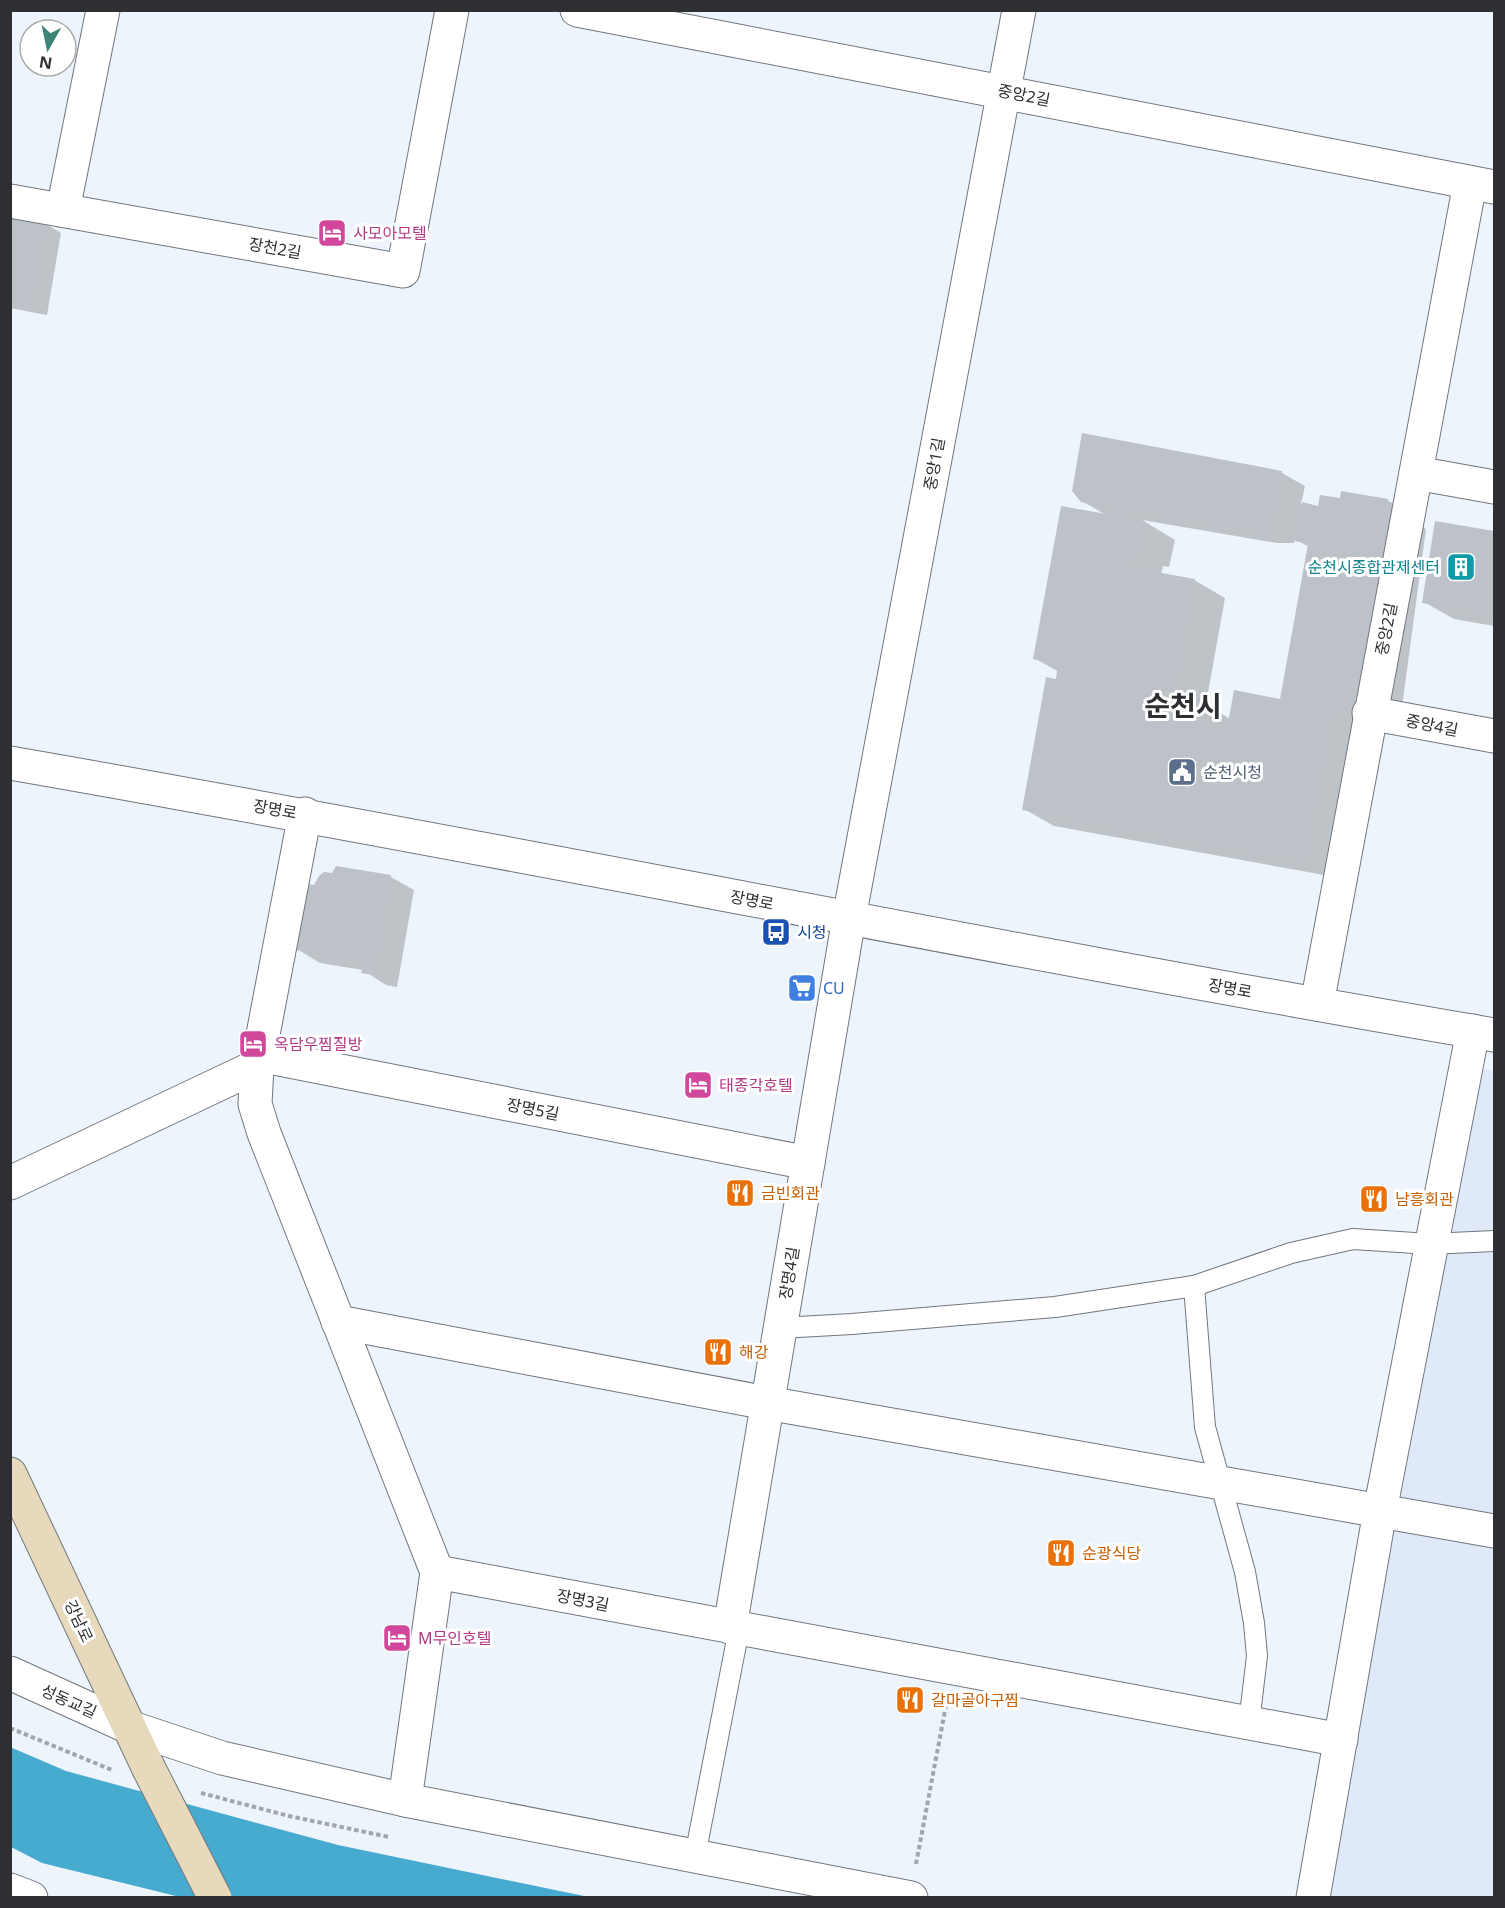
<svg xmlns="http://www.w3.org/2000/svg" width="1505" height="1908" viewBox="0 0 1505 1908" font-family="'Noto Sans','Noto Sans KR',sans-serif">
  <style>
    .built { fill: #dfe9f7 }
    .water { fill: #47abcf }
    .shadow { fill: #0003; fill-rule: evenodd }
    .building { fill: #bdc2c9 }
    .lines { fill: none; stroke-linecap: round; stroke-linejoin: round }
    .service-casing { stroke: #72777d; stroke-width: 22 }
    .minor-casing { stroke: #72777d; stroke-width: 35 }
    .tertiary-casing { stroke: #72777d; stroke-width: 35 }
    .secondary-casing { stroke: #72777d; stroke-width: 35 }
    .path { stroke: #a1a6ab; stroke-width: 4; stroke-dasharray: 4.5 3; stroke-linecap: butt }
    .service { stroke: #fff; stroke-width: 20 }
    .minor { stroke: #fff; stroke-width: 33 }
    .tertiary { stroke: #fff; stroke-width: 33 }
    .secondary { stroke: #e6d9bc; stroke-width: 33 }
    .secondary-bridge-casing { stroke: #72777d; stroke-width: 35; stroke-linecap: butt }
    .secondary-bridge { stroke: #e6d9bc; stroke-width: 33 }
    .labels { text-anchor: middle; stroke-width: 6; stroke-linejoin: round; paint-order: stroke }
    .street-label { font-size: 16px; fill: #2d2f32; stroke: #fff }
    .hotel-label { font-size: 16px; fill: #b23c85; stroke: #fff; text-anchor: start }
    .culture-label { font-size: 16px; fill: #0d838f; stroke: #fff; text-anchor: end }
    .service-label { font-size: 16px; fill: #4e5e75; stroke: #fff; text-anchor: start }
    .transit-label { font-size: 16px; fill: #164399; stroke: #fff; text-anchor: start }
    .shop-label { font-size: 16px; fill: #366cbe; stroke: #fff; text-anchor: start }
    .food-label { font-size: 16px; fill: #c56008; stroke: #fff; text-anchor: start }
    .town-label { font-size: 28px; font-weight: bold; fill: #2d2f32; stroke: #fff }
  </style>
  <rect width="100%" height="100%" fill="#eef4fb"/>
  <path class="built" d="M 1481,1068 L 1494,1071 L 1494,1897 L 1320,1898 L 1398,1514 Z"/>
  <path class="water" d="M 10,1747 L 66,1771 L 338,1845 L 589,1897 L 184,1898 L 42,1863 L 11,1847 Z"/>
  <g class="shadow">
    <path d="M 10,218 L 46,224 L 61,233 L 47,315 L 10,308 Z"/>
    <path d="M 1282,473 L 1305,486 L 1301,504 L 1319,507 L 1341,500 L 1387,500 L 1418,518 L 1416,524 L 1426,529 L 1399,729 L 1363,724 L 1335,877 L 1054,826 L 1024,809 L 1059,672 L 1034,658 L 1106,515 L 1082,501 ZM 1142,520 L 1277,543 L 1294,543 L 1295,539 L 1309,547 L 1281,700 L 1230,719 L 1206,704 L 1225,598 L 1194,580 L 1161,574 L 1163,566 L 1169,567 L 1175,540 Z"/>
    <path d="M 1436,523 L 1494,532 L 1494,626 L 1454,619 L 1424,602 Z"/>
    <path d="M 391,877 L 414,890 L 397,987 L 386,985 L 363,970 L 320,963 L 297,949 L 314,887 Z"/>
  </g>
  <g class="building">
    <path d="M 10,216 L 46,222 L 32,307 L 10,303 Z"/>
    <path d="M 1082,433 L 1282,471 L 1271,531 L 1253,530 L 1081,502 L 1072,491 Z"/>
    <path d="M 1341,491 L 1388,499 L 1386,509 L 1397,510 L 1369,713 L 1333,708 L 1305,861 L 1022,810 L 1046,677 L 1056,679 L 1058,664 L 1033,659 L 1061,506 L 1145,521 L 1139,551 L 1133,550 L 1129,567 L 1195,579 L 1174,695 L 1200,699 L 1195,724 L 1227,729 L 1234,690 L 1280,699 L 1308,544 L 1295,541 L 1302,502 L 1318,506 L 1320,495 L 1340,498 Z"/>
    <path d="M 1435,521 L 1494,531 L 1494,614 L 1422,603 Z"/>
    <path d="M 336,866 L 391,875 L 374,975 L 361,973 L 364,962 L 295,950 L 307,884 L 314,885 L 319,876 L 324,872 L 332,873 Z"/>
  </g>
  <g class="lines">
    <g class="service-casing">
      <g id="service">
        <path d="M 1194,1286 L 1205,1427 L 1245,1572 L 1254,1623 L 1257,1656 L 1249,1723"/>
        <path d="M 780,1328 L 852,1324 L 1055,1307 L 1194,1286 L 1291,1253 L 1353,1239 L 1430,1244 L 1494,1241"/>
        <path d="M 695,1856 L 739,1629"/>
      </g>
    </g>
    <g class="minor-casing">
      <g id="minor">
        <path d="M 577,10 L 1494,187"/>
        <path d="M 10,201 L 403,271 L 452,10"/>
        <path d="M 63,210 L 103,10"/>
        <path d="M 1416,473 L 1494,487"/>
        <path d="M 1369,713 L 1494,736"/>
        <path d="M 305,814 L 257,1066 L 255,1104 L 264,1133 L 437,1572 L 405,1800"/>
        <path d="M 1317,1004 L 1470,183"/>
        <path d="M 259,1055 L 808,1163"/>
        <path d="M 10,1183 L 257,1066"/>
        <path d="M 338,1322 L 767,1403 L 1494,1531"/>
        <path d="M 437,1572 L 1341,1740"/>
        <path d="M 730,1627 L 849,918 L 1019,10"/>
        <path d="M 10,1673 L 129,1727 L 222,1758 L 405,1800 L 911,1898"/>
        <path d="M 10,1890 L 31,1898"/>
        <path d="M 1313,1898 L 1380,1511 L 1473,1031"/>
      </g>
    </g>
    <g class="tertiary-casing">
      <path id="tertiary" d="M 10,763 C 506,849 999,951 1494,1035"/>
    </g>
    <g class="secondary-casing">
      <path id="secondary" d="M 10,1474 L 148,1767"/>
    </g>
    <g class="path">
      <path d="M 10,1728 L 112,1770"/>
      <path d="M 201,1793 L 289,1816 L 389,1837"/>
      <path d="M 916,1864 L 947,1700"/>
    </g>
    <use href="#service" class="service"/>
    <use href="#minor" class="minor"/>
    <use href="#tertiary" class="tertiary"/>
    <use href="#secondary" class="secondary"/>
    <g class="secondary-bridge-casing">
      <path id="secondary-bridge" d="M 148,1767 L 215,1898"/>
    </g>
    <use href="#secondary-bridge" class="secondary-bridge"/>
  </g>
  <defs>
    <g id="hotel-square" transform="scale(1.5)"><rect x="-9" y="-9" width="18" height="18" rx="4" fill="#d1479c" stroke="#fff"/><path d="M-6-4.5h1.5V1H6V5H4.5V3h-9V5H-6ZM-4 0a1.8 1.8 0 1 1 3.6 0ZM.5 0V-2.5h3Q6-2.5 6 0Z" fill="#fff"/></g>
    <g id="building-square" transform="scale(1.5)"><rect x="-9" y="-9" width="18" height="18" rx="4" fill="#0f9aa8" stroke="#fff"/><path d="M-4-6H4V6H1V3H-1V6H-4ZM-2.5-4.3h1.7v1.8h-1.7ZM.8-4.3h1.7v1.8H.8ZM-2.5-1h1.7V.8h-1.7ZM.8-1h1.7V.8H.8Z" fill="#fff"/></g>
    <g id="civic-square" transform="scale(1.5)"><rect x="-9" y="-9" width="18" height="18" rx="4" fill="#5c6f8a" stroke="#fff"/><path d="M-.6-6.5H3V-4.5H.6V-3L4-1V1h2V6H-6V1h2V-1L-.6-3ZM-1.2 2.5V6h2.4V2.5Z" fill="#fff"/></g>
    <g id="bus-square" transform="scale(1.5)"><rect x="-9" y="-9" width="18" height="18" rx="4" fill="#1a4fb4" stroke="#fff"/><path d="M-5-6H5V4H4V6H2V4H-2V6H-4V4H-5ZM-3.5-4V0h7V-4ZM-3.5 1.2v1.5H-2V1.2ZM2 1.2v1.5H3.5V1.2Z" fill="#fff"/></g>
    <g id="supermarket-square" transform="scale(1.5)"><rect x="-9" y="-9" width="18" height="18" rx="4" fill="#3f7fe0" stroke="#fff"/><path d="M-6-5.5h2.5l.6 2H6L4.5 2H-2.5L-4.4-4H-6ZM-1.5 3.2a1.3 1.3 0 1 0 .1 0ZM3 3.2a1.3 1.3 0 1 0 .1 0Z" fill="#fff"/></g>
    <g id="restaurant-square" transform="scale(1.5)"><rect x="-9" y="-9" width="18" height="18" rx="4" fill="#e8710a" stroke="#fff"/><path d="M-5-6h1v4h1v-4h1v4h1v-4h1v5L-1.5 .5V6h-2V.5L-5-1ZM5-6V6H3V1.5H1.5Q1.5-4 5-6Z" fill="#fff"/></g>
  </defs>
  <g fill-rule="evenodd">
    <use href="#hotel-square" x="332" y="233"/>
    <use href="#building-square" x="1461" y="567"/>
    <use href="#civic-square" x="1182" y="772"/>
    <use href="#bus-square" x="776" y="932"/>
    <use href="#supermarket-square" x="802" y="988"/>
    <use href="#hotel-square" x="253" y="1044"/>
    <use href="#hotel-square" x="698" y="1085"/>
    <use href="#restaurant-square" x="740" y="1193"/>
    <use href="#restaurant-square" x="1374" y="1199"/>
    <use href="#restaurant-square" x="718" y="1352"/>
    <use href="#restaurant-square" x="1061" y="1553"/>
    <use href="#hotel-square" x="397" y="1638"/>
    <use href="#restaurant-square" x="910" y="1700"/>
  </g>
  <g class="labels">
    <g class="street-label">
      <text transform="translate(1024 95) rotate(11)" y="6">중앙2길</text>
      <text transform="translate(275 248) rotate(10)" y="6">장천2길</text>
      <text transform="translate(934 464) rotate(-80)" y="6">중앙1길</text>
      <text transform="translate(1386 629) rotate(-79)" y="6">중앙2길</text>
      <text transform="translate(1432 725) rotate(11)" y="6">중앙4길</text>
      <text transform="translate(275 809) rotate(10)" y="6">장명로</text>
      <text transform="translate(752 900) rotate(11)" y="6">장명로</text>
      <text transform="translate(1230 988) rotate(10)" y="6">장명로</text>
      <text transform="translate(533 1109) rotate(11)" y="6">장명5길</text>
      <text transform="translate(789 1273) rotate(-81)" y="6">장명4길</text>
      <text transform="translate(583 1600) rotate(11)" y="6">장명3길</text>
      <text transform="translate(79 1621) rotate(65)" y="6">강남로</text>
      <text transform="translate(69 1701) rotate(24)" y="6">성동교길</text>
    </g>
    <g class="hotel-label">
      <text x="353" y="239">사모아모텔</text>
      <text x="274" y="1050">옥담우찜질방</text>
      <text x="719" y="1091">태종각호텔</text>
      <text x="418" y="1644">M무인호텔</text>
    </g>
    <g class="culture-label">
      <text x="1440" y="573">순천시종합관제센터</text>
    </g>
    <g class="service-label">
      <text x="1203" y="778">순천시청</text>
    </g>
    <g class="transit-label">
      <text x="797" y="938">시청</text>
    </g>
    <g class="shop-label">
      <text x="823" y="994">CU</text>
    </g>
    <g class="food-label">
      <text x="761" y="1199">금빈회관</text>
      <text x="1395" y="1205">남흥회관</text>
      <text x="739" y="1358">해강</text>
      <text x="1082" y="1559">순광식당</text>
      <text x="931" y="1706">갈마골아구찜</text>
    </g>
    <g class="town-label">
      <text x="1183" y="716">순천시</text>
    </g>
  </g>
  <rect width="1505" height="1908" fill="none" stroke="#2d2f32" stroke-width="24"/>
  <g transform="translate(48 48) rotate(189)"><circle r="28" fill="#ffffff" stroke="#abacad" stroke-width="1.5"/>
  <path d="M0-4.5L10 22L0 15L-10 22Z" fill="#3f8479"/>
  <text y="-9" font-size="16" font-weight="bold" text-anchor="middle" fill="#2d2f32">N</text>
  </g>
</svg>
